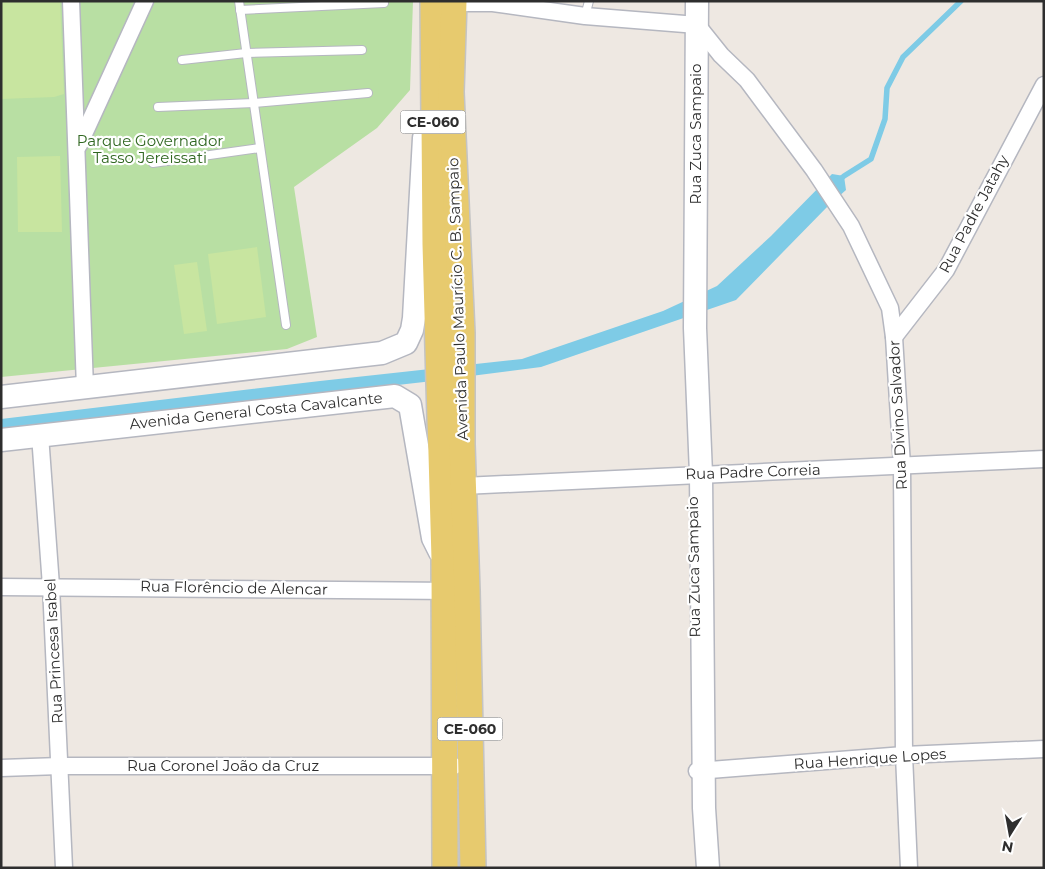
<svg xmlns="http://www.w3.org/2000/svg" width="1045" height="869" viewBox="0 0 1045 869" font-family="Montserrat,sans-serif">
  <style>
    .green { fill: #b8dfa3 }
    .pitch { fill: #c8e5a0 }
    .water { fill: #7ecbe6 }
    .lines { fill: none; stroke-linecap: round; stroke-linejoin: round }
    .stream { stroke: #7ecbe6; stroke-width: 5.5 }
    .lane-casing { stroke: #b5b7c0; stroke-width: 10 }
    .street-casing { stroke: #b5b7c0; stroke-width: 19 }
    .secondary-casing { stroke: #b5b7c0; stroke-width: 25 }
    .primary-casing { stroke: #c4c4c4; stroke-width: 28 }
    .lane { stroke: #fff; stroke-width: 8 }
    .street { stroke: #fff; stroke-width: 16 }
    .secondary { stroke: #fff; stroke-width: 22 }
    .primary { stroke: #e7ca6e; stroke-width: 25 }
    .labels { text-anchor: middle; stroke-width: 4.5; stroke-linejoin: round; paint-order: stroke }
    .shield { fill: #fff; stroke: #6d6d6d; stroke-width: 1 }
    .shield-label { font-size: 14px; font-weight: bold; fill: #2e2e2e }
    .street-label { font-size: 15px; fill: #2e2e2e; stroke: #fff }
    .park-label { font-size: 15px; fill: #306721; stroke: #fff }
  </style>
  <rect width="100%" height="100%" fill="#eee8e2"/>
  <path class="green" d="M 1,1 L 413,1 L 410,90 L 377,128 L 294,187 L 317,337 L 287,349 L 1,377 Z"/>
  <g class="pitch">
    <path d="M 1,1 L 60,1 L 64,94 L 54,97 L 1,99 Z"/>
    <path d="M 60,156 L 62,232 L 18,232 L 17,157 Z"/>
    <path d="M 257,247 L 266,317 L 217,324 L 208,254 Z"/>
    <path d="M 197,262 L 207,331 L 184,334 L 174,265 Z"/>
  </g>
  <path class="water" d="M 832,174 L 844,176 L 846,190 L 829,205 L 736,300 L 541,367 L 424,382 L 1,430 L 1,419 L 320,381 L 522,359 L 663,311 L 717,286 L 771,236 Z"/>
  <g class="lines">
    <path class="stream" d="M 838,181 L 844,176 L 871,159 L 885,119 L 887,88 L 903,57 L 961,1"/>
    <g class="lane-casing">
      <g id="lane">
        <path d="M 239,1 L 286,325"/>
        <path d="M 240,10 L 384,3"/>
        <path d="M 585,16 L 589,1"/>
        <path d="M 182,60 L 246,53 L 362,50"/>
        <path d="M 158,107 L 254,103 L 368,93"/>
        <path d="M 153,163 L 260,148"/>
      </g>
    </g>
    <g class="street-casing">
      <g id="street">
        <path d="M 71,1 L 85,388"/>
        <path d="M 454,3 L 493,3 L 585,16 L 697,25 L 721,55 L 747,80 L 814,170 L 851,226 L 890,308 L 894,337 L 902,466 L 904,755 L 909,868"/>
        <path d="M 79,145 L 145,1"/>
        <path d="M 894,337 L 946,270 L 1044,85"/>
        <path d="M 40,435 L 51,586 L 64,868"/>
        <path d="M 463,486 L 1044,459"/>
        <path d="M 1,587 L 454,591"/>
        <path d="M 1,768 L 60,766 L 454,766"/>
        <path d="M 697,771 L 904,755 L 1044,749"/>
      </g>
    </g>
    <g class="secondary-casing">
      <g id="secondary">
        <path d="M 697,1 L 695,328 L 701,474 L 704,808 L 708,868"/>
        <path d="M 1,397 L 382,353 L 406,343 L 412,330 L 414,318 L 424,138"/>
        <path d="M 1,440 L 395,396 L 410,405 L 433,538 L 440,552"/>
      </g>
    </g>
    <g class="primary-casing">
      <g id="primary">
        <path d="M 433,1 L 435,244 L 444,559 L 445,868"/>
        <path d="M 454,1 L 451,92 L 462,333 L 462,444 L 467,590 L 473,868"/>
      </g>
    </g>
    <use href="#lane" class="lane"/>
    <use href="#street" class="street"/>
    <use href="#secondary" class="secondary"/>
    <use href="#primary" class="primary"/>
  </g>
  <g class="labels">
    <g class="shield">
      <rect x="400.5" y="110.5" width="65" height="23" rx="4"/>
      <rect x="437.5" y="717.5" width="65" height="23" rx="4"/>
    </g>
    <g class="shield-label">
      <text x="433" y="127">CE-060</text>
      <text x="470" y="734">CE-060</text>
    </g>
    <g class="street-label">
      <text transform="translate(696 134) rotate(-90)" y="5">Rua Zuca Sampaio</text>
      <text transform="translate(974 214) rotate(-62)" y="5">Rua Padre Jatahy</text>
      <text transform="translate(458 299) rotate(-92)" y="5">Avenida Paulo Maurício C. B. Sampaio</text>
      <text transform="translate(256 411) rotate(-6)" y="5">Avenida General Costa Cavalcante</text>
      <text transform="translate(898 415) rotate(-93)" y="5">Rua Divino Salvador</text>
      <text transform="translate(753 472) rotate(-2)" y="5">Rua Padre Correia</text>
      <text transform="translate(694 567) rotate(-91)" y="5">Rua Zuca Sampaio</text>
      <text transform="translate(234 588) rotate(1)" y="5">Rua Florêncio de Alencar</text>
      <text transform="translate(54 651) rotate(-93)" y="5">Rua Princesa Isabel</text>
      <text transform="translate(870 759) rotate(-4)" y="5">Rua Henrique Lopes</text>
      <text x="223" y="771">Rua Coronel João da Cruz</text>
    </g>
    <g class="park-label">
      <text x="150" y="146">Parque Governador<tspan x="150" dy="17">Tasso Jereissati</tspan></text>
    </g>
  </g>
  <rect width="1045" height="869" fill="none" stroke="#2e2e2e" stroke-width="5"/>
  <g transform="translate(1010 834) rotate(191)" stroke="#ffffff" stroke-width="4" paint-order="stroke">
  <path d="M0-4L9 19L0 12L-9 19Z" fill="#2e2e2e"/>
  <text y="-8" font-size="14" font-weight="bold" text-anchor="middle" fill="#2e2e2e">N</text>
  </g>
</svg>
